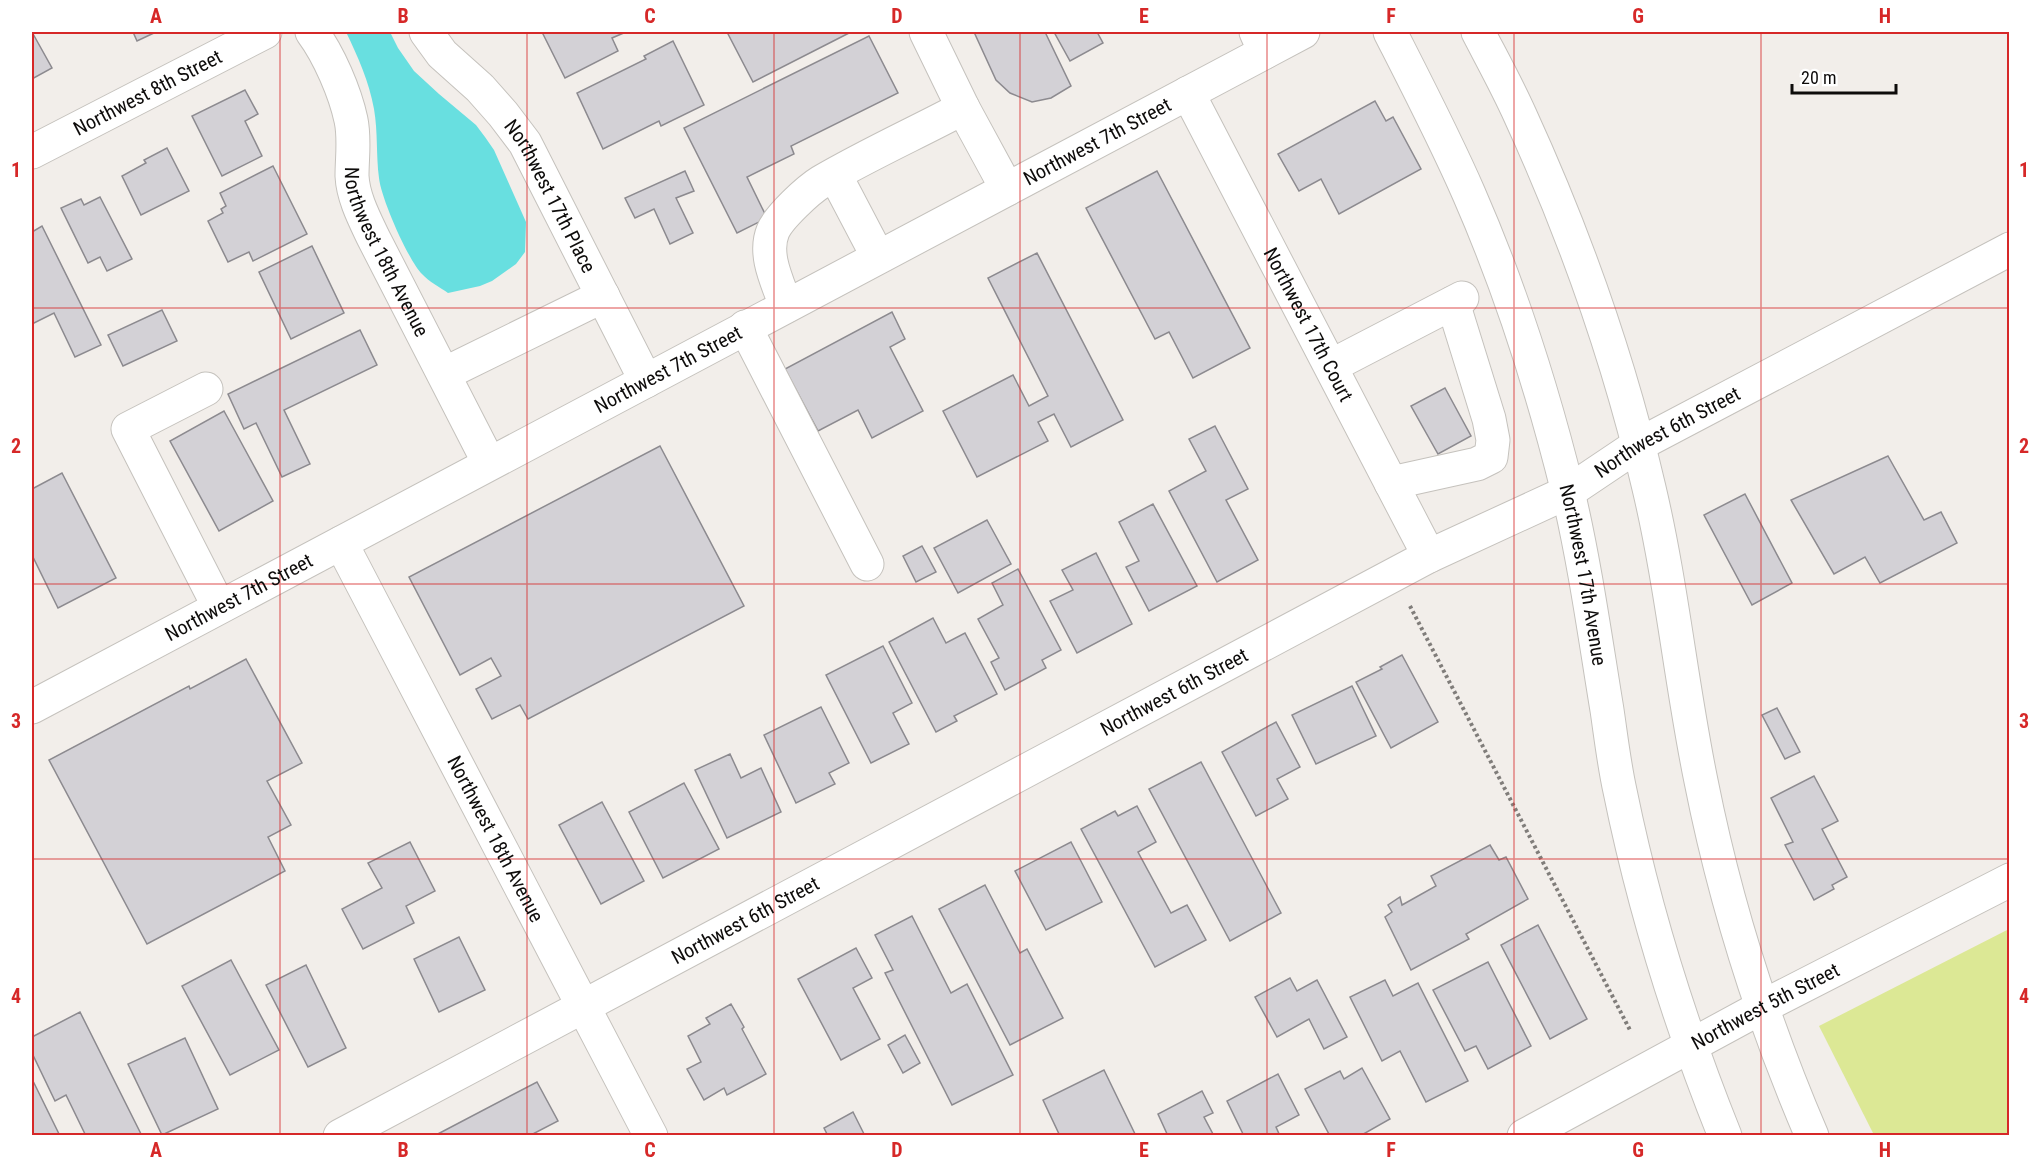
<svg xmlns="http://www.w3.org/2000/svg" width="2041" height="1167" viewBox="0 0 2041 1167" font-family="'Roboto Condensed',sans-serif">
  <style>
    .green { fill: #dce895 }
    .water { fill: #68dfe0 }
    .building { fill: #d3d1d6; stroke: #8c8a8f; stroke-width: 1.5 }
    .lines { fill: none; stroke-linecap: round; stroke-linejoin: round }
    .minor-casing { stroke: #c5c2bd; stroke-width: 35 }
    .major-casing { stroke: #c5c2bd; stroke-width: 35 }
    .path { stroke: #807d7a; stroke-width: 4; stroke-dasharray: 3 3; stroke-linecap: butt }
    .minor { stroke: #fff; stroke-width: 33 }
    .major { stroke: #fff; stroke-width: 33 }
    .grid { fill: none; stroke: #d62828; stroke-width: 1.5; stroke-opacity: 0.55 }
    .labels { text-anchor: middle; stroke-width: 4.5; stroke-linejoin: round; paint-order: stroke }
    .street-label { font-size: 20px; fill: #0e0c0b; stroke: #fff }
    .neatline { fill: none; stroke: #d62828; stroke-width: 2 }
    .grid-label { font-size: 20px; text-anchor: middle; font-weight: bold; fill: #d62828 }
  </style>
  <rect width="100%" height="100%" fill="#f2eeea"/>
  <path class="green" d="M 2009,929 L 2009,1135 L 1874,1135 L 1819,1026 Z"/>
  <path class="water" d="M 346,32 L 390,32 L 398,48 L 414,71 L 439,94 L 476,125 L 485,137 L 494,150 L 526,222 L 525,252 L 516,264 L 492,281 L 480,286 L 448,293 C 440,287 429,282 422,274 C 408,260 381,198 379,178 C 376,155 378,132 374,109 C 369,81 358,57 346,32 Z"/>
  <g class="building">
    <path d="M 32,32 L 52,68 L 32,79 Z"/>
    <path d="M 133,32 L 156,32 L 137,41 Z"/>
    <path d="M 542,32 L 626,32 L 612,38 L 618,51 L 565,78 Z"/>
    <path d="M 727,32 L 851,32 L 753,82 Z"/>
    <path d="M 974,32 L 1045,32 L 1071,86 L 1051,98 L 1032,102 L 1010,93 L 996,80 Z"/>
    <path d="M 1054,32 L 1097,32 L 1103,43 L 1070,61 Z"/>
    <path d="M 869,36 L 898,93 L 791,146 L 794,154 L 747,177 L 767,218 L 737,233 L 684,128 Z"/>
    <path d="M 673,41 L 704,105 L 661,126 L 659,121 L 603,149 L 577,93 L 646,59 L 644,56 Z"/>
    <path d="M 245,90 L 258,114 L 245,121 L 262,156 L 222,176 L 192,116 Z"/>
    <path d="M 1375,101 L 1386,121 L 1393,117 L 1421,169 L 1339,214 L 1321,179 L 1299,191 L 1278,154 Z"/>
    <path d="M 167,148 L 189,191 L 141,215 L 122,176 L 146,163 L 144,160 Z"/>
    <path d="M 273,166 L 307,234 L 253,261 L 249,252 L 228,262 L 208,221 L 223,213 L 221,209 L 226,206 L 220,193 Z"/>
    <path d="M 685,171 L 694,191 L 676,198 L 693,233 L 670,244 L 654,209 L 635,218 L 625,198 Z"/>
    <path d="M 1157,171 L 1250,348 L 1193,378 L 1169,332 L 1155,339 L 1086,208 Z"/>
    <path d="M 100,197 L 132,259 L 107,271 L 100,257 L 88,263 L 61,208 L 81,199 L 84,205 Z"/>
    <path d="M 42,226 L 101,345 L 75,357 L 54,313 L 32,324 L 32,232 Z"/>
    <path d="M 312,246 L 344,313 L 291,339 L 259,272 Z"/>
    <path d="M 1037,253 L 1123,420 L 1071,447 L 1054,414 L 1038,422 L 1048,441 L 977,477 L 943,411 L 1013,375 L 1029,406 L 1048,396 L 988,278 Z"/>
    <path d="M 162,310 L 177,341 L 123,366 L 108,335 Z"/>
    <path d="M 892,312 L 905,339 L 890,347 L 923,411 L 872,438 L 858,410 L 818,431 L 785,369 Z"/>
    <path d="M 360,330 L 377,365 L 284,410 L 310,464 L 282,477 L 256,423 L 244,429 L 228,394 Z"/>
    <path d="M 1445,388 L 1471,436 L 1438,454 L 1411,406 Z"/>
    <path d="M 224,411 L 273,501 L 219,531 L 170,441 Z"/>
    <path d="M 1215,426 L 1248,489 L 1226,500 L 1258,560 L 1217,582 L 1169,491 L 1206,471 L 1189,439 Z"/>
    <path d="M 660,446 L 744,606 L 528,719 L 520,705 L 492,719 L 476,689 L 501,676 L 491,658 L 460,675 L 409,577 Z"/>
    <path d="M 1888,456 L 1924,520 L 1941,512 L 1957,543 L 1880,583 L 1865,557 L 1834,574 L 1791,500 Z"/>
    <path d="M 62,473 L 116,578 L 58,608 L 32,555 L 32,489 Z"/>
    <path d="M 1745,494 L 1792,583 L 1752,605 L 1704,515 Z"/>
    <path d="M 1153,504 L 1197,586 L 1149,611 L 1126,567 L 1139,561 L 1119,522 Z"/>
    <path d="M 987,520 L 1011,564 L 958,593 L 934,548 Z"/>
    <path d="M 922,546 L 936,572 L 916,582 L 903,556 Z"/>
    <path d="M 1096,553 L 1132,624 L 1077,653 L 1050,601 L 1073,590 L 1062,570 Z"/>
    <path d="M 1018,569 L 1061,650 L 1042,660 L 1046,668 L 1005,690 L 991,662 L 999,658 L 978,619 L 1003,605 L 992,583 Z"/>
    <path d="M 933,618 L 946,643 L 965,633 L 997,694 L 954,716 L 957,721 L 936,732 L 889,642 Z"/>
    <path d="M 883,646 L 912,703 L 893,713 L 909,744 L 871,763 L 826,675 Z"/>
    <path d="M 1402,655 L 1438,722 L 1391,748 L 1356,682 L 1382,669 L 1380,667 Z"/>
    <path d="M 246,659 L 302,763 L 267,781 L 291,825 L 268,837 L 285,871 L 147,944 L 49,760 L 189,686 L 190,689 Z"/>
    <path d="M 1352,686 L 1376,736 L 1316,764 L 1292,715 Z"/>
    <path d="M 821,707 L 849,763 L 829,773 L 835,784 L 796,803 L 764,735 Z"/>
    <path d="M 1777,708 L 1800,752 L 1785,759 L 1762,715 Z"/>
    <path d="M 1276,722 L 1300,767 L 1277,779 L 1288,799 L 1256,816 L 1222,752 Z"/>
    <path d="M 730,754 L 741,778 L 761,768 L 781,812 L 727,838 L 695,770 Z"/>
    <path d="M 1201,762 L 1281,913 L 1230,941 L 1149,789 Z"/>
    <path d="M 1814,776 L 1838,821 L 1822,829 L 1847,877 L 1832,885 L 1834,889 L 1814,900 L 1785,845 L 1793,842 L 1771,798 Z"/>
    <path d="M 684,783 L 719,849 L 663,878 L 629,812 Z"/>
    <path d="M 602,802 L 644,881 L 601,904 L 559,825 Z"/>
    <path d="M 1137,806 L 1156,842 L 1138,852 L 1171,913 L 1187,905 L 1206,940 L 1155,967 L 1081,829 L 1115,811 L 1118,816 Z"/>
    <path d="M 410,842 L 435,891 L 406,906 L 414,923 L 363,949 L 342,909 L 382,888 L 368,863 Z"/>
    <path d="M 1071,842 L 1102,902 L 1046,930 L 1015,871 Z"/>
    <path d="M 1490,845 L 1499,860 L 1506,857 L 1528,899 L 1466,934 L 1469,939 L 1411,970 L 1385,917 L 1392,912 L 1388,905 L 1400,897 L 1402,905 L 1436,886 L 1431,876 Z"/>
    <path d="M 985,885 L 1020,953 L 1027,949 L 1063,1018 L 1010,1045 L 939,909 Z"/>
    <path d="M 912,916 L 951,993 L 967,984 L 1013,1075 L 952,1105 L 885,973 L 893,970 L 875,935 Z"/>
    <path d="M 1538,925 L 1587,1019 L 1550,1039 L 1501,945 Z"/>
    <path d="M 459,937 L 485,990 L 439,1012 L 414,959 Z"/>
    <path d="M 856,948 L 872,978 L 853,988 L 880,1039 L 841,1060 L 798,979 Z"/>
    <path d="M 231,960 L 279,1050 L 230,1075 L 182,986 Z"/>
    <path d="M 1488,962 L 1531,1046 L 1488,1069 L 1476,1046 L 1465,1051 L 1433,990 Z"/>
    <path d="M 306,965 L 346,1048 L 308,1067 L 266,985 Z"/>
    <path d="M 1290,978 L 1297,991 L 1317,980 L 1347,1037 L 1324,1049 L 1309,1019 L 1277,1037 L 1255,997 Z"/>
    <path d="M 1385,980 L 1393,996 L 1418,983 L 1468,1081 L 1426,1102 L 1400,1051 L 1382,1061 L 1350,997 Z"/>
    <path d="M 731,1004 L 744,1027 L 742,1029 L 766,1074 L 727,1095 L 724,1088 L 704,1100 L 687,1069 L 701,1062 L 688,1036 L 710,1024 L 706,1018 Z"/>
    <path d="M 80,1012 L 142,1136 L 86,1136 L 66,1095 L 55,1101 L 32,1053 L 32,1037 Z"/>
    <path d="M 905,1035 L 920,1063 L 903,1073 L 888,1045 Z"/>
    <path d="M 185,1038 L 218,1109 L 162,1135 L 128,1064 Z"/>
    <path d="M 1362,1068 L 1390,1119 L 1360,1136 L 1330,1136 L 1305,1089 L 1340,1071 L 1344,1079 Z"/>
    <path d="M 1104,1070 L 1136,1136 L 1060,1136 L 1043,1100 Z"/>
    <path d="M 1278,1074 L 1299,1115 L 1276,1127 L 1280,1136 L 1244,1136 L 1227,1101 Z"/>
    <path d="M 537,1082 L 558,1121 L 529,1136 L 434,1136 Z"/>
    <path d="M 34,1083 L 60,1136 L 32,1136 L 32,1085 Z"/>
    <path d="M 1202,1091 L 1213,1113 L 1204,1117 L 1214,1136 L 1168,1136 L 1158,1114 Z"/>
    <path d="M 853,1112 L 865,1136 L 828,1136 L 824,1128 Z"/>
  </g>
  <g class="lines">
    <g class="minor-casing">
      <g id="minor">
        <path id="s1" d="M 312,32 C 329,55 345,92 351,120 C 355,139 352,157 352,176 C 353,197 364,218 373,237 L 489,463"/>
        <path id="s2" d="M 426,32 L 442,54 L 480,88 L 503,114 L 525,143 L 646,381"/>
        <path d="M 926,32 L 963,108 L 1007,189"/>
        <path d="M 1256,32 L 1265,52"/>
        <path id="s3" d="M 1188,93 L 1429,556"/>
        <path id="s4" d="M 32,152 L 265,32"/>
        <path d="M 835,175 L 878,257"/>
        <path d="M 786,306 C 778,283 763,255 773,231 C 779,217 808,190 821,182 C 867,155 916,133 963,108"/>
        <path d="M 745,327 L 867,564"/>
        <path d="M 1331,366 L 1462,298"/>
        <path d="M 444,374 L 603,296"/>
        <path d="M 206,389 L 128,429 L 219,607"/>
        <path d="M 1391,483 L 1477,464 L 1491,457 L 1493,440 L 1489,419 L 1453,303"/>
        <path id="s5" d="M 341,543 L 651,1136"/>
        <path id="s6" d="M 340,1136 L 1429,556 L 1568,492 L 1638,445 L 2010,249"/>
        <path id="s7" d="M 1524,1136 L 1762,1007 L 2010,880"/>
      </g>
    </g>
    <g class="major-casing">
      <g id="major">
        <path id="s8" d="M 1390,32 C 1417,85 1445,139 1469,194 C 1511,290 1543,391 1568,492 C 1585,564 1595,637 1607,710 C 1611,737 1614,764 1620,791 C 1644,909 1680,1024 1725,1136"/>
        <path d="M 1478,32 C 1492,59 1507,86 1520,115 C 1575,235 1619,359 1649,488 C 1672,585 1681,684 1701,781 C 1725,902 1763,1022 1812,1136"/>
        <path id="s9" d="M 32,707 L 1303,32"/>
      </g>
    </g>
    <path class="path" d="M 1410,606 L 1631,1032"/>
    <use href="#minor" class="minor"/>
    <use href="#major" class="major"/>
  </g>
  <path class="grid" d="M 280,32 L 280,1136M 527,32 L 527,1136M 774,32 L 774,1136M 1020,32 L 1020,1136M 1267,32 L 1267,1136M 1514,32 L 1514,1136M 1761,32 L 1761,1136M 32,308 L 2010,308M 32,584 L 2010,584M 32,859 L 2010,859"/>
  <g class="labels">
    <g class="street-label">
      <text dy="7" stroke="none"><textPath href="#s4" startOffset="130">Northwest 8th Street</textPath></text>
      <text dy="7" stroke="none"><textPath href="#s9" startOffset="1206">Northwest 7th Street</textPath></text>
      <text dy="7" stroke="none"><textPath href="#s2" startOffset="208">Northwest 17th Place</textPath></text>
      <text dy="7" stroke="none"><textPath href="#s1" startOffset="236">Northwest 18th Avenue</textPath></text>
      <text dy="7" stroke="none"><textPath href="#s3" startOffset="261">Northwest 17th Court</textPath></text>
      <text dy="7" stroke="none"><textPath href="#s9" startOffset="720">Northwest 7th Street</textPath></text>
      <text dy="7" stroke="none"><textPath href="#s6" startOffset="1503">Northwest 6th Street</textPath></text>
      <text dy="7" stroke="none"><textPath href="#s8" startOffset="579">Northwest 17th Avenue</textPath></text>
      <text dy="7" stroke="none"><textPath href="#s9" startOffset="234">Northwest 7th Street</textPath></text>
      <text dy="7" stroke="none"><textPath href="#s6" startOffset="945">Northwest 6th Street</textPath></text>
      <text dy="7" stroke="none"><textPath href="#s5" startOffset="334">Northwest 18th Avenue</textPath></text>
      <text dy="7" stroke="none"><textPath href="#s6" startOffset="459">Northwest 6th Street</textPath></text>
      <text dy="7" stroke="none"><textPath href="#s7" startOffset="274">Northwest 5th Street</textPath></text>
    </g>
  </g>
  <rect width="2041" height="1167" fill="none" stroke="#ffffff" stroke-width="66"/>
  <path d="M1792 84v9h104v-9" fill="none" stroke="#0e0c0b" stroke-width="3"/>
  <text x="1801" y="84" font-size="18" fill="#0e0c0b" stroke="#ffffff" stroke-width="4.5" paint-order="stroke">20 m</text>
  <rect x="33" y="33" width="1975" height="1101" class="neatline"/>
  <g class="grid-label">
    <text x="156" y="23">A</text>
    <text x="403" y="23">B</text>
    <text x="650" y="23">C</text>
    <text x="897" y="23">D</text>
    <text x="1144" y="23">E</text>
    <text x="1391" y="23">F</text>
    <text x="1638" y="23">G</text>
    <text x="1885" y="23">H</text>
    <text x="16" y="177">1</text>
    <text x="2024" y="177">1</text>
    <text x="16" y="453">2</text>
    <text x="2024" y="453">2</text>
    <text x="16" y="728">3</text>
    <text x="2024" y="728">3</text>
    <text x="16" y="1003">4</text>
    <text x="2024" y="1003">4</text>
    <text x="156" y="1157">A</text>
    <text x="403" y="1157">B</text>
    <text x="650" y="1157">C</text>
    <text x="897" y="1157">D</text>
    <text x="1144" y="1157">E</text>
    <text x="1391" y="1157">F</text>
    <text x="1638" y="1157">G</text>
    <text x="1885" y="1157">H</text>
  </g>
</svg>
